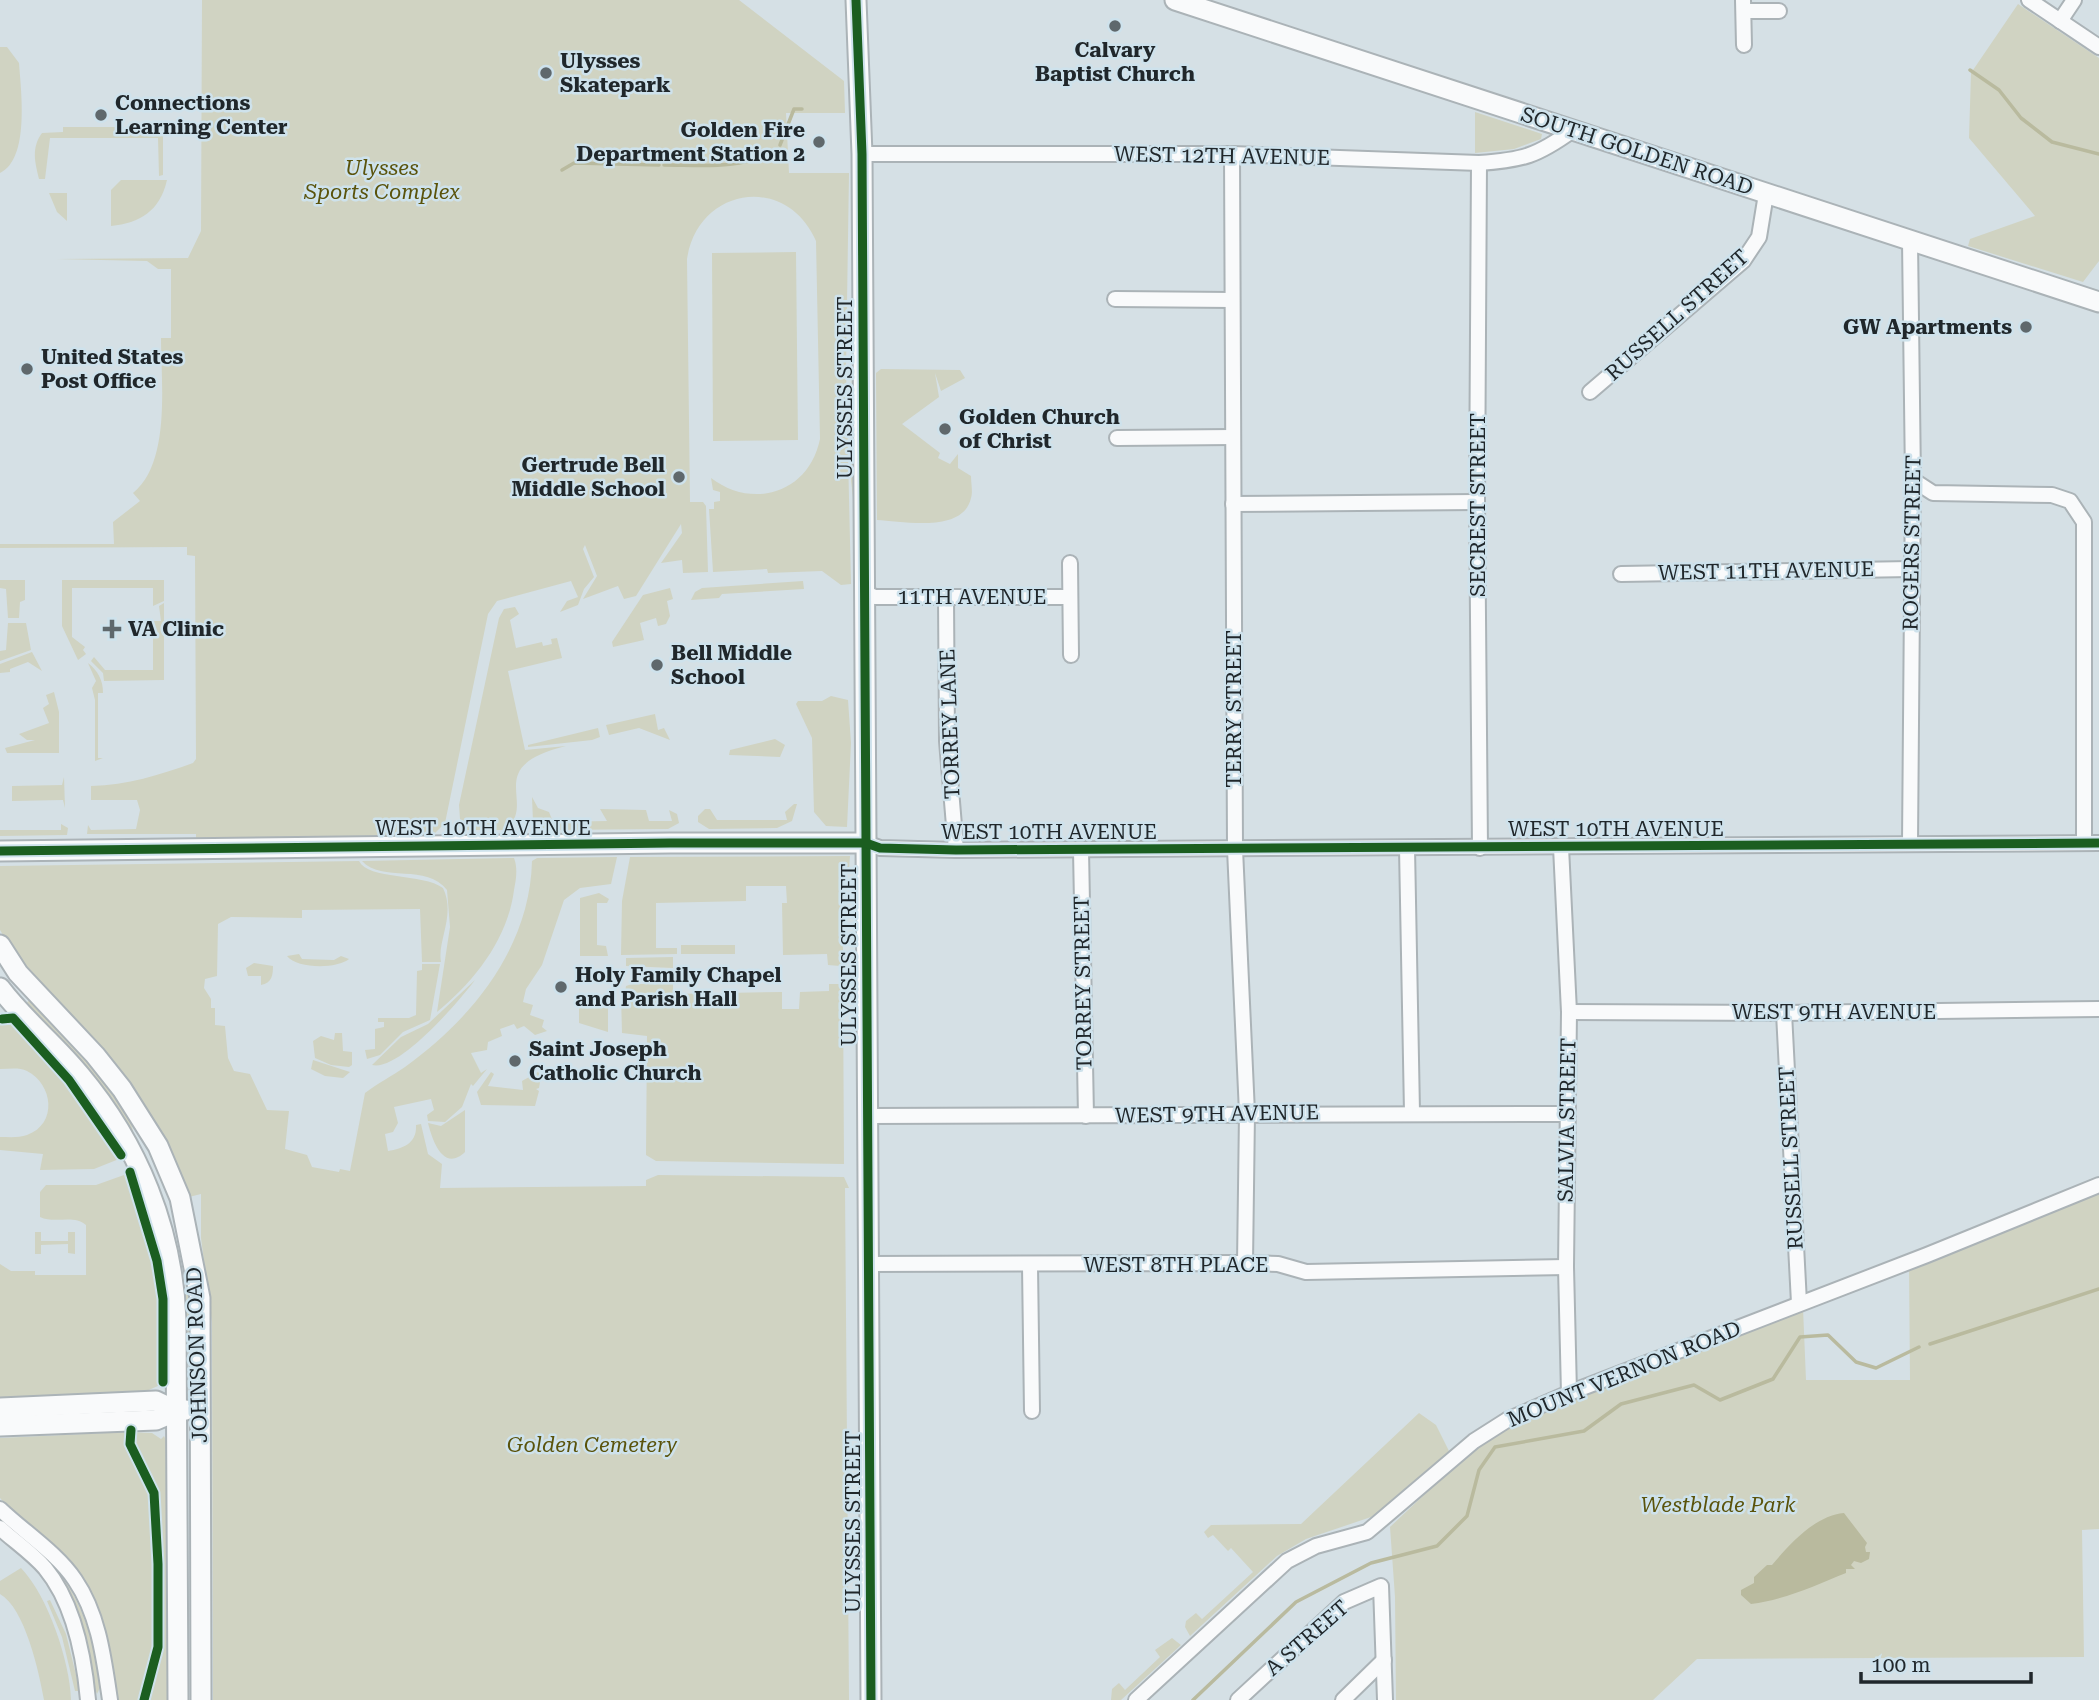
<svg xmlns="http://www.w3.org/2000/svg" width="2099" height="1700" viewBox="0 0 2099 1700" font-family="'Roboto Serif',serif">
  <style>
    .green { fill: #d0d3c2 }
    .water { fill: #b9ba9e }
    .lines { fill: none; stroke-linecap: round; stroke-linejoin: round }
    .stream { stroke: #b9ba9e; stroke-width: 3.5 }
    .street-casing { stroke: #abb3b7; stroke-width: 18 }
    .secondary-casing { stroke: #abb3b7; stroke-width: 23 }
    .street { stroke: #f9fafb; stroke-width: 14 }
    .secondary { stroke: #f9fafb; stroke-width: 19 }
    .cycleway-casing { stroke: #cee2ec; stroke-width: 13 }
    .cycleway { stroke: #1b5e20; stroke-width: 9 }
    .poi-dot { fill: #5f686c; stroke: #cee2ec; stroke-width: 2.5 }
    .labels { text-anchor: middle; stroke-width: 5; stroke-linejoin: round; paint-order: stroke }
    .poi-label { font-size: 21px; font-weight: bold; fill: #20272b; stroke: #cee2ec; text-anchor: start }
    .street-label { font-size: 21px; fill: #20272b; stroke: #cee2ec }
    .park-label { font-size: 21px; font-style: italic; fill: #5a530b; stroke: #cee2ec }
  </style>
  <rect width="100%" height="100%" fill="#d5e0e5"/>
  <g class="green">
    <path d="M 202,0 L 739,0 L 844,81 L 845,113 L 786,113 L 789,173 L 849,173 L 846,369 L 851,584 L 841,585 L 822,571 L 768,573 L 767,569 L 713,572 L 709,509 L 714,509 L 714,502 L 720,501 L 720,492 L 713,490 L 711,478 C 753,510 809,493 820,439 L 816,241 C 786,173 698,187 687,259 L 690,502 L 703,502 L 706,506 L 708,572 L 683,573 L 682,560 L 661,563 L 682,533 L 681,524 L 636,596 L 624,599 L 618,586 L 583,599 L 597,576 L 585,545 L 583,549 L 594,577 L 584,589 L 578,605 L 560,612 L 567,601 L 578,597 L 571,581 L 497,601 L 488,614 L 445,823 L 433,835 L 196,838 L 196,834 L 87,834 L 88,825 L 91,830 L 136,829 L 140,810 L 137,800 L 91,800 L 91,786 C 128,785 159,775 193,763 L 196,759 L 195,556 L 187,555 L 187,547 L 0,548 L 0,544 L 114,544 L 113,522 L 140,501 L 133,493 C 171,463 161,382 161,338 L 171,338 L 171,269 L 158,269 L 147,261 L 56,259 L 188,258 L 201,231 Z"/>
    <path d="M 2018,4 L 2099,58 L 2099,261 L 2083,282 L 1968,246 L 1970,239 L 2035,216 L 1969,138 L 1971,73 Z"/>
    <path d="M 0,47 L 7,47 L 19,63 C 21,91 30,159 0,173 Z"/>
    <path d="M 1475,112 L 1542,134 L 1541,139 L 1514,149 L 1475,153 Z"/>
    <path d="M 63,127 L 158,127 L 163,132 L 163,175 L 159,176 L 158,138 L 50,138 L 45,179 L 39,179 C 35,162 31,148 42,133 L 63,132 Z"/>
    <path d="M 121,180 L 167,180 C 160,211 140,223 111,226 L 111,190 Z"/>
    <path d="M 49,193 L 67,193 L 67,221 L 57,212 Z"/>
    <path d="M 853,194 L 855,514 L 851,481 Z"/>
    <path d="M 796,252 L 798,440 L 713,441 L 712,253 Z"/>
    <path d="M 881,369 L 960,370 L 965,378 L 941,391 L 935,373 L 939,397 L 902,424 L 940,453 L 938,458 L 950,464 L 958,454 L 958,468 L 971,476 C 971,483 973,492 971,498 C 963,534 902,521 877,520 L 876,373 Z"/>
    <path d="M 0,580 L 25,580 L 25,600 L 20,602 L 19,618 L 8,618 L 6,589 L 0,588 Z"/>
    <path d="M 62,580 L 164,580 L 164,601 L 153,606 L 153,588 L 72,588 L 72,637 L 85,647 L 83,650 L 86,654 L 78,660 L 62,626 Z"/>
    <path d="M 803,581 L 804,589 L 722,594 L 719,598 L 691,600 L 695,592 L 702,588 Z"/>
    <path d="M 670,588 L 673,599 L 667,601 L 670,616 L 666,624 L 658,626 L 656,618 L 640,623 L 644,640 L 613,647 L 612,642 L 643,595 Z"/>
    <path d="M 164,603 L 164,680 L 104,681 L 103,673 L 91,661 L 94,657 L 105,670 L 153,670 L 153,621 L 161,621 L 159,606 Z"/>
    <path d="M 515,607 L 519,614 L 510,620 L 516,648 L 542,642 L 543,646 L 552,644 L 551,639 L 557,638 L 562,658 L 508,671 L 525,750 L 566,746 C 480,767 539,803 505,830 L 467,830 L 460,819 L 459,805 L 499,618 L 504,609 Z"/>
    <path d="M 8,623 L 26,623 L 31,650 L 0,661 L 0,651 L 6,650 Z"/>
    <path d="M 32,652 L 42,671 L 28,662 L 10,669 L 10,672 L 0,673 L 0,664 Z"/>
    <path d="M 88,663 C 98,671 103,680 103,693 L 98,693 L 98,758 L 103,758 L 95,761 L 95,700 L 92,688 L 96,681 Z"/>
    <path d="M 54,692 L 59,712 L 59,753 L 7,753 L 5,748 L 35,740 L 27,740 L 19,734 L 49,723 L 43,708 L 49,704 L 46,695 Z"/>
    <path d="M 831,696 L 848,700 L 851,743 L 847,827 L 826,826 L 814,812 L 812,738 L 796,704 L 798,701 L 822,701 Z"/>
    <path d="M 655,714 L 658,730 L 664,728 L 670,740 L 639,728 L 609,735 L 606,725 Z"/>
    <path d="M 598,728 L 600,737 L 592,740 L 528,747 L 528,745 Z"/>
    <path d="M 775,739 L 785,745 L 780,757 L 729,755 L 730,750 Z"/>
    <path d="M 64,777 L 65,808 L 63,800 L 12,801 L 12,786 L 62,785 Z"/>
    <path d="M 532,797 L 538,808 L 549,812 L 553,822 L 607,821 L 600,809 L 646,810 L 649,821 L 672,821 L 669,810 L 677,814 L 679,823 L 668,829 L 548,830 L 533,822 Z"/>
    <path d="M 794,804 L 797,804 L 792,821 L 777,828 L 709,829 L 698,822 L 698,816 L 705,809 L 710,809 L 717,820 L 787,820 L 785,812 Z"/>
    <path d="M 61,824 L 68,828 L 67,835 L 0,836 L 0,830 L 61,830 Z"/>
    <path d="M 850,856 L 849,868 L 843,881 L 843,960 L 840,966 L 828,965 L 827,954 L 783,955 L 782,903 L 787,903 L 786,886 L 746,886 L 746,901 L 656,903 L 656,948 L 677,948 L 677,954 L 621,955 L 622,901 L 630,857 Z"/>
    <path d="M 617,857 L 611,884 L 580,888 L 564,900 L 542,965 L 526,989 L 523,1002 L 533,1005 L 530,1015 L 544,1020 L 542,1027 L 547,1031 L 535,1035 L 524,1026 L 517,1029 L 514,1024 L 500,1029 L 502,1036 L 488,1042 L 487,1050 L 471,1053 L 481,1073 L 487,1069 L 473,1086 L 471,1084 L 462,1107 L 445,1122 L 428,1121 L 427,1115 L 434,1110 L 431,1099 L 394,1107 L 398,1123 L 393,1132 L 385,1134 L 388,1151 C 404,1148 417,1143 416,1125 L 421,1124 L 428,1154 L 442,1164 L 440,1188 L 646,1186 L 646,1180 L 658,1175 L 844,1177 L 849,1188 L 845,1188 L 849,1700 L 213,1700 L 212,1323 L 201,1238 L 201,1194 L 185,1198 L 176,1171 L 15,955 L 0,930 L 0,866 L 359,861 C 368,880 423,873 443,888 C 456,915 437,941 441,962 L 422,962 L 420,909 L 302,910 L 302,918 L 231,917 L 218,924 L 217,976 L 205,979 L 204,988 L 211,999 L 211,1008 L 215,1008 L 215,1025 L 225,1026 L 228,1058 L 234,1071 L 250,1074 L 267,1110 L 289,1111 L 285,1149 L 307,1155 L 312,1167 L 339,1172 L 340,1169 L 350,1171 L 365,1093 C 378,1083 392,1076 405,1067 C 473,1018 530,947 532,861 L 537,858 Z"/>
    <path d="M 514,858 C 518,868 516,880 514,890 C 508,939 474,982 437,1012 L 450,927 L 447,890 C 427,863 382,883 362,861 Z"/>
    <path d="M 599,893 L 609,899 L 607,903 L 597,903 L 597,945 L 606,946 L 608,956 L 580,956 L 580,898 Z"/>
    <rect x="681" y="945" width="54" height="9"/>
    <path d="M 299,954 L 302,959 L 334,960 L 341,956 L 349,959 C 337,969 297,969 287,956 Z"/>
    <path d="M 673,957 L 673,968 L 626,966 L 626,958 Z"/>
    <path d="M 254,963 L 273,966 C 273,975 272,983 261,985 L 261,976 L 248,976 L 246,968 Z"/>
    <path d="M 422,964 L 440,964 L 430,1020 L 403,1032 L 380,1055 L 367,1059 L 365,1050 L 375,1049 L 375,1029 L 384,1027 L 384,1022 L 378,1022 L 378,1018 L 409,1018 L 416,1015 L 417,971 L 422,970 Z"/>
    <path d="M 475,980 C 460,1000 399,1072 372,1065 L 401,1037 L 428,1024 Z"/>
    <path d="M 632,984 L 673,984 L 673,993 L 625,993 L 626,986 Z"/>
    <path d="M 829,984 L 843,984 L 844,1164 L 656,1161 L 646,1155 L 647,1036 L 622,1033 L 621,995 L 782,992 L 782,1009 L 799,1009 L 800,992 L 829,991 Z"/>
    <path d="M 579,995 L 608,995 L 608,1032 L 579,1023 Z"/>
    <path d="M 31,999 C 60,1030 134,1097 134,1139 L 25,1004 Z"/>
    <path d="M 8,1020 L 13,1021 L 80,1096 L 117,1150 L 119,1159 L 94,1169 L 40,1170 L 43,1154 L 0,1150 L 0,1137 C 9,1137 19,1138 27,1135 C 58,1124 53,1084 27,1071 C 19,1067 9,1069 0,1069 L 0,1024 Z"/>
    <path d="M 335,1033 L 342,1033 L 343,1051 L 352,1052 L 352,1065 L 349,1067 L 331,1065 L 315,1058 L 313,1041 L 321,1036 L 334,1040 Z"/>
    <path d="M 313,1060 L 350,1072 L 343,1078 L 325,1076 L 311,1069 Z"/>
    <path d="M 491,1072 L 494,1074 L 488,1086 L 523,1090 L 522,1081 L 538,1072 L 541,1076 L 539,1088 L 536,1089 L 539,1091 L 535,1106 L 481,1105 L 477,1092 Z"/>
    <path d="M 465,1110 L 465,1152 C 443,1173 432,1139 428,1123 L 441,1126 Z"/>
    <path d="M 124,1175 L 133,1180 L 154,1252 L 161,1303 L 163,1361 L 157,1381 L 160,1385 L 142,1393 L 0,1398 L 0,1264 L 11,1271 L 35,1271 L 35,1275 L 86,1275 L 86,1225 C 74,1214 55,1224 40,1217 L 40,1192 L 46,1185 L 96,1185 Z"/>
    <path d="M 2099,1192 L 2099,1529 L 2082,1530 L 2084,1657 L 1697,1659 L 1653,1700 L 1396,1700 L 1395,1597 L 1390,1527 L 1461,1460 L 1500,1431 L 1531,1416 L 1803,1308 L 1806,1380 L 1910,1380 L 1909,1266 Z"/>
    <path d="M 35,1232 L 41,1232 L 41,1241 L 68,1241 L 68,1232 L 75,1232 L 75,1254 L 68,1253 L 68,1244 L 41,1245 L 41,1254 L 35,1254 Z"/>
    <path d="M 186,1294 L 190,1297 L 190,1363 L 184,1332 L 183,1295 Z"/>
    <path d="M 1419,1413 L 1436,1425 L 1450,1453 L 1407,1491 L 1371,1517 L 1306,1539 L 1277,1556 L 1190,1636 L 1185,1627 L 1186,1621 L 1196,1613 L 1202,1619 L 1253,1572 L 1231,1548 L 1228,1551 L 1213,1535 L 1208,1538 L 1204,1532 L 1211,1525 L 1301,1524 Z"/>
    <path d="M 126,1432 L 152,1433 L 161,1439 L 164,1436 L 169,1446 L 170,1700 L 118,1700 L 112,1663 L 94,1606 L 0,1498 L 0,1438 Z"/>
    <path d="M 52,1564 C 82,1598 94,1641 101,1686 L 97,1694 L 49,1565 Z"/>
    <path d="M 21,1568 C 48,1596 70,1662 71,1700 L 44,1700 C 39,1672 25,1608 0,1594 L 0,1581 Z"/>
    <path d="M 50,1600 L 66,1634 L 80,1691 L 75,1691 L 62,1637 L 47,1601 Z"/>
    <path d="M 1172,1638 L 1181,1645 L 1121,1700 L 1111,1700 L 1112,1689 L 1119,1683 L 1125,1690 L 1160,1657 L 1155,1650 Z"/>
  </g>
  <path class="water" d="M 1844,1513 L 1867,1543 L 1865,1547 L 1866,1552 L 1870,1552 L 1869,1559 L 1861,1563 L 1854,1561 L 1851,1565 L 1855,1569 L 1846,1569 L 1846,1573 C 1816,1585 1785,1600 1751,1604 L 1741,1595 L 1741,1590 L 1754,1583 L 1754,1577 L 1767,1565 L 1772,1565 C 1789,1545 1814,1516 1844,1513 Z"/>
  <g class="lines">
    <g class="stream">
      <path d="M 1970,70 L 1999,90 L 2021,118 L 2052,142 L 2099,154"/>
      <path d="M 780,145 L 794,109 L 802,109"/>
      <path d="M 664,165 C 702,165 740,170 774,151"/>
      <path d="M 562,170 L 574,163 L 659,165"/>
      <path d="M 1930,1344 L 2099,1289"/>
      <path d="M 1193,1700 L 1296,1602 L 1371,1563 L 1437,1546 L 1467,1516 L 1479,1470 L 1495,1447 L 1584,1431 L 1621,1404 L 1694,1385 L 1720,1400 L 1773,1379 L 1800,1337 L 1828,1335 L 1856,1362 L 1876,1368 L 1919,1347"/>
    </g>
    <g class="street-casing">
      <g id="street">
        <path d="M 1743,0 L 1744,45"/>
        <path d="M 2029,0 L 2099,47"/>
        <path d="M 1744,11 L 1779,11"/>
        <path d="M 2060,21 L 2074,0"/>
        <path d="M 862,154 L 1232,154 L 1479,163 C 1523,160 1537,156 1573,130"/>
        <path d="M 1232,154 L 1235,849 L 1247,1113 L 1245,1263"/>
        <path d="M 1479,163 L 1477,502 L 1480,848"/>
        <path d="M 1910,241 L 1913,480 L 1910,844"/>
        <path d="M 1115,299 L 1232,300"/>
        <path d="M 1590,392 L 1743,261 L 1759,237 L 1766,194"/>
        <path d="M 1117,438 L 1233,437"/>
        <path d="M 1913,480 L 1933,493 L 2052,495 L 2070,501 L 2084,522 L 2084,843"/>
        <path d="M 1233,504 L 1477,502"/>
        <path d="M 1070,563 L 1071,655"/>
        <path d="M 1621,574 L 1911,569"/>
        <path d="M 864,592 L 875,597 L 1070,597"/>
        <path d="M 946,598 L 947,741 L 956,850"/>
        <path d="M 866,843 L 880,848 L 956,850 L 2099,843"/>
        <path d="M 1561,847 L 1569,1012 L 1566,1267 L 1569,1393"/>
        <path d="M 1407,848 L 1412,1112"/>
        <path d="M 1081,850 L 1086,1116"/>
        <path d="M 1569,1012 L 1784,1013 L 2099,1009"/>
        <path d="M 1784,1013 L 1799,1303"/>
        <path d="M 867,1116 L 1567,1114"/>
        <path d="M 868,1264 L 1245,1263 L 1278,1264 L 1306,1272 L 1566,1267"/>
        <path d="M 1030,1266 L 1032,1411"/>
        <path d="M 0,1509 C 24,1532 57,1553 75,1580 C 99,1615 104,1660 110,1700"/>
        <path d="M 0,1528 C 14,1541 32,1553 45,1568 C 74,1603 84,1656 88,1700"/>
        <path d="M 1136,1700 L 1287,1561 L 1316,1546 L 1367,1532 L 1474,1441 L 1507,1420 L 1569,1393 L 1927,1255 L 2099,1185"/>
        <path d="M 1238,1700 L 1344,1602 L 1381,1586 L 1385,1700"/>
        <path d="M 1343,1700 L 1384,1660"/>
      </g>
    </g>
    <g class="secondary-casing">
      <g id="secondary">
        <path d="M 856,0 L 862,154 L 871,1700"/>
        <path d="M 1175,0 L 2099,302"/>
        <path d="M 0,851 L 670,843 L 866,843"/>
        <path d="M 0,945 L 18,973 L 95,1055 L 122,1089 L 158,1146 L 180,1198 L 200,1298 L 201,1700"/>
        <path d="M 0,988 C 24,1020 55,1044 80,1075 C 138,1144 173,1230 176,1320 L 178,1700"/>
        <path d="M 0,1408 L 156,1401 L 177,1411"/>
        <path d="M 0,1426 L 156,1420 L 177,1411 L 186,1410"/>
      </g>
    </g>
    <use href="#street" class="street"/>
    <use href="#secondary" class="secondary"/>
    <g class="cycleway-casing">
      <g id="cycleway">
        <path d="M 856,0 L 862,154 L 871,1700"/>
        <path d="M 0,851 L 670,843 L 866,843 L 880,848 L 956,850 L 2099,843"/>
        <path d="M 2,1019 L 13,1018 L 69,1080 L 121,1155"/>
        <path d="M 130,1172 L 157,1261 L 163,1299 L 163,1382"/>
        <path d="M 131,1430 L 130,1444 L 154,1493 L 158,1564 L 158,1647 L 144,1700"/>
      </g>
    </g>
    <use href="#cycleway" class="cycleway"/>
  </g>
  <g class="poi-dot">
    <circle cx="1115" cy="26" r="7"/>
    <circle cx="546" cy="73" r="7"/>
    <circle cx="101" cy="115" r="7"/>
    <circle cx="819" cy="142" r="7"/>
    <circle cx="2026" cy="327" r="7"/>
    <circle cx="27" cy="369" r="7"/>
    <circle cx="945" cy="429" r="7"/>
    <circle cx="679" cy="477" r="7"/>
    <path d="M108.5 618.5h7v7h7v7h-7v7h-7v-7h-7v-7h7z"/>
    <circle cx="657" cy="665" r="7"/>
    <circle cx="561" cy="987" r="7"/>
    <circle cx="515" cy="1061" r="7"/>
  </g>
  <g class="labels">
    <g class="poi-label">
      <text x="1115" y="57" text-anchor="middle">Calvary<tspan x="1115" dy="24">Baptist Church</tspan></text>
      <text x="560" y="68">Ulysses<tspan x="560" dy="24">Skatepark</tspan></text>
      <text x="115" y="110">Connections<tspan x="115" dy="24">Learning Center</tspan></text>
      <text x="805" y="137" text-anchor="end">Golden Fire<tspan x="805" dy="24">Department Station 2</tspan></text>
      <text x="2012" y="334" text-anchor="end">GW Apartments</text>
      <text x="41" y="364">United States<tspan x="41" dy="24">Post Office</tspan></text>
      <text x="959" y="424">Golden Church<tspan x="959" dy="24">of Christ</tspan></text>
      <text x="665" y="472" text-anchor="end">Gertrude Bell<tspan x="665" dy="24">Middle School</tspan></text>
      <text x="128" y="636">VA Clinic</text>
      <text x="671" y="660">Bell Middle<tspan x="671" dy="24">School</tspan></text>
      <text x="575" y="982">Holy Family Chapel<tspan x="575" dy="24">and Parish Hall</tspan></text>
      <text x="529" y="1056">Saint Joseph<tspan x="529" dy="24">Catholic Church</tspan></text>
    </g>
    <g class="street-label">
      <text transform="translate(1637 151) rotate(18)" y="7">SOUTH GOLDEN ROAD</text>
      <text transform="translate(1222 156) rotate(1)" y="7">WEST 12TH AVENUE</text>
      <text transform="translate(1677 315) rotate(-42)" y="7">RUSSELL STREET</text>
      <text transform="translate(845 388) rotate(-90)" y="7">ULYSSES STREET</text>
      <text transform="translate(1478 505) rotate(-90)" y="7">SECREST STREET</text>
      <text transform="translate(1912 543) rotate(-89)" y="7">ROGERS STREET</text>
      <text transform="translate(1766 571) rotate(-1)" y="7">WEST 11TH AVENUE</text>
      <text x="972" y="604">11TH AVENUE</text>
      <text transform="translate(1234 709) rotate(-90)" y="7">TERRY STREET</text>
      <text transform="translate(950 724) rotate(-92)" y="7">TORREY LANE</text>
      <text x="483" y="835">WEST 10TH AVENUE</text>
      <text x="1616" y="836">WEST 10TH AVENUE</text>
      <text x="1049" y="839">WEST 10TH AVENUE</text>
      <text transform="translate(849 955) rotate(-90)" y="7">ULYSSES STREET</text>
      <text transform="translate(1083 983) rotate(-91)" y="7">TORREY STREET</text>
      <text x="1834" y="1019">WEST 9TH AVENUE</text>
      <text transform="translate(1217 1114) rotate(-1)" y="7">WEST 9TH AVENUE</text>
      <text transform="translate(1567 1120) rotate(-89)" y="7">SALVIA STREET</text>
      <text transform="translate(1791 1158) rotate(-93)" y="7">RUSSELL STREET</text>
      <text x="1176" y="1272">WEST 8TH PLACE</text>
      <text transform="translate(197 1355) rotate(-92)" y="7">JOHNSON ROAD</text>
      <text transform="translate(1624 1374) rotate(-22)" y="7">MOUNT VERNON ROAD</text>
      <text transform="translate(853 1522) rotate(-90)" y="7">ULYSSES STREET</text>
      <text transform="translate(1307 1638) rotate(-41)" y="7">A STREET</text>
    </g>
    <g class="park-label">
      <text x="382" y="175">Ulysses<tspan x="382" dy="24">Sports Complex</tspan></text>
      <text x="592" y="1452">Golden Cemetery</text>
      <text x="1718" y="1512">Westblade Park</text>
    </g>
  </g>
  <path d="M1861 1672v10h170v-10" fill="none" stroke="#20272b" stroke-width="3.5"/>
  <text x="1871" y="1672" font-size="21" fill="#20272b" stroke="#cee2ec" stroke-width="5" paint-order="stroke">100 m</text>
</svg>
